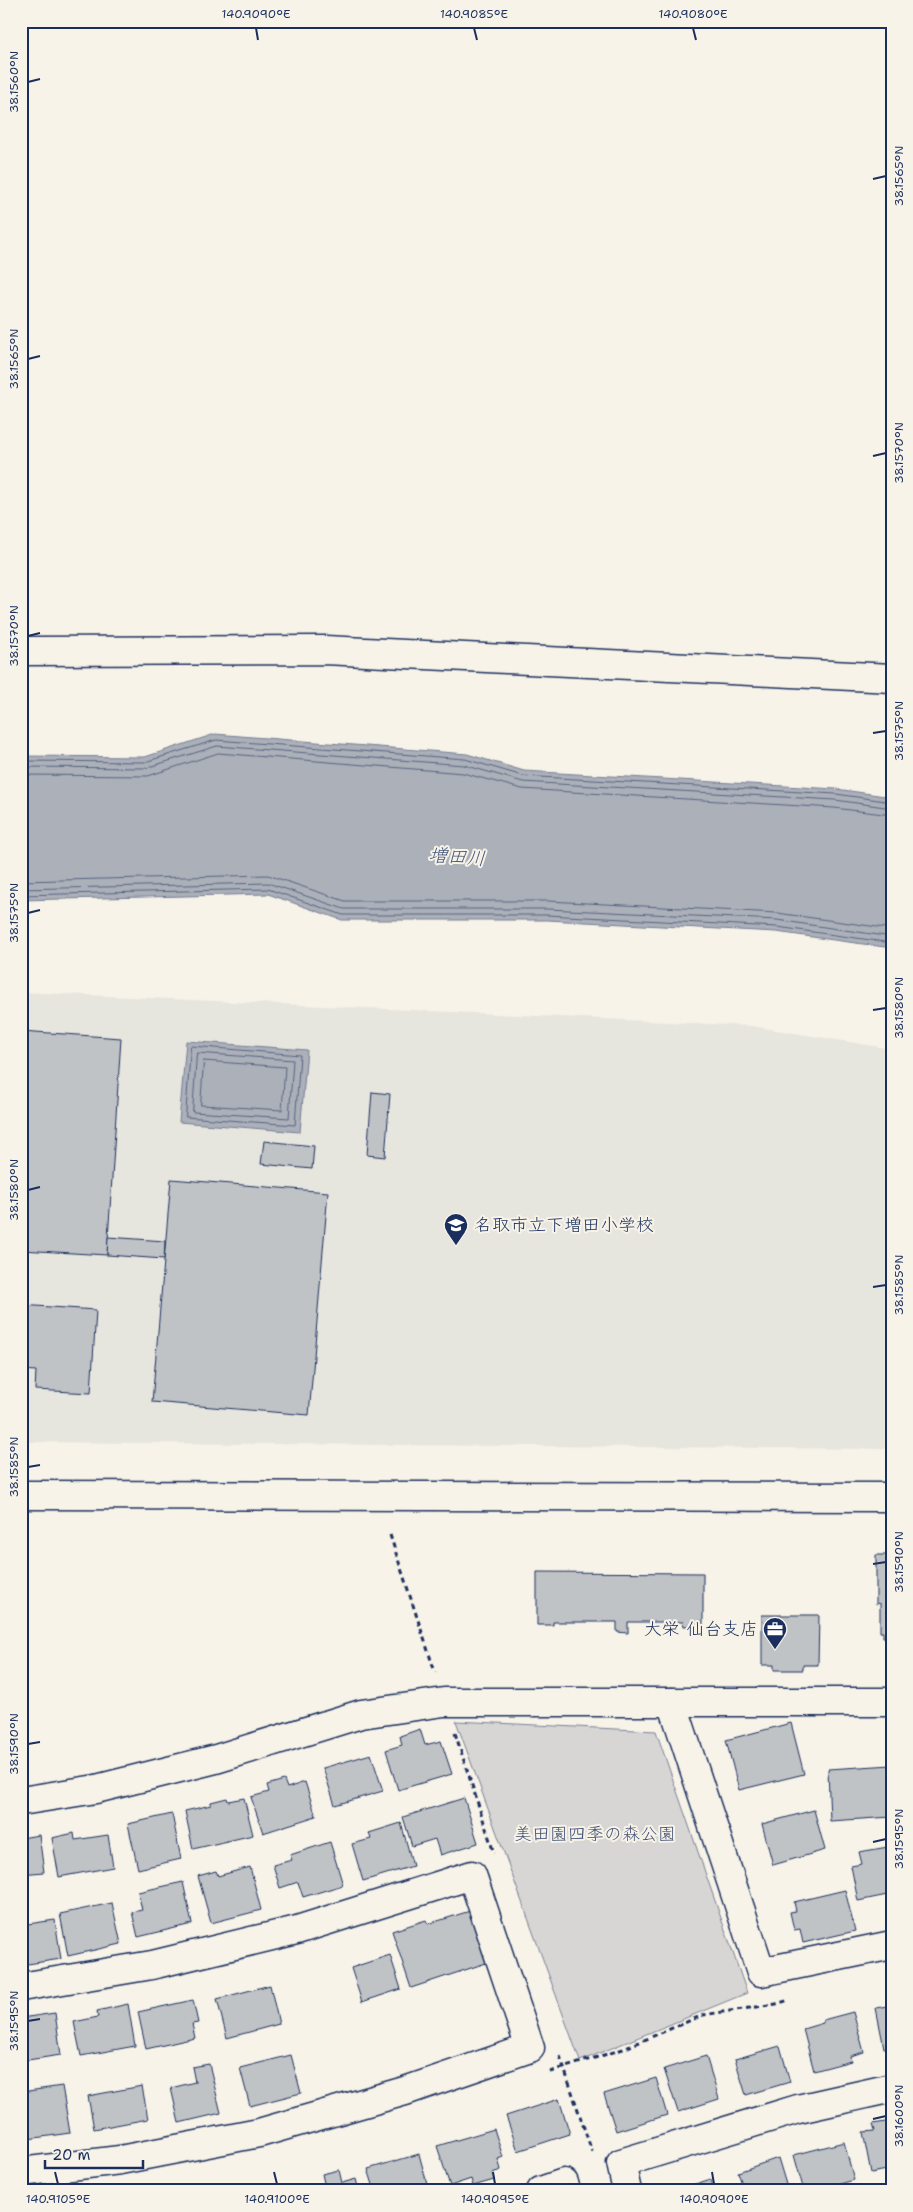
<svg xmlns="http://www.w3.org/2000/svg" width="913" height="2212" viewBox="0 0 913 2212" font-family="'Shantell Sans','Klee One',sans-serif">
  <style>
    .built { fill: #e6e5de }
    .green { fill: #d7d6d4; stroke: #798299 }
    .water { fill: #acb0b9; stroke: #727c95 }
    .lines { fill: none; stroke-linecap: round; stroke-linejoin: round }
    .shore { stroke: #556382; stroke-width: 1 }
    .building { fill: #c0c3c5; stroke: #1b2f5e }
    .street-casing { stroke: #1b2f5e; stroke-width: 31 }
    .secondary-casing { stroke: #1b2f5e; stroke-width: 31 }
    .path { stroke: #1b2f5e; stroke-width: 3; stroke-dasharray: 5 4; stroke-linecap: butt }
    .street { stroke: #f7f3e8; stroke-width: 28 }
    .secondary { stroke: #f7f3e8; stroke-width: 28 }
    .ticks { fill: none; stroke: #1b2f5e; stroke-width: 2 }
    .labels { text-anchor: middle; stroke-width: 4; stroke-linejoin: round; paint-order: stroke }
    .poi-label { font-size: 18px; fill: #1b2f5e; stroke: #f7f3e8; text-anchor: start }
    .park-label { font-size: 18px; fill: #415076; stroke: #f7f3e8 }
    .water-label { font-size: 19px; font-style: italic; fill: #465679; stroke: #f7f3e8 }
    .neatline { fill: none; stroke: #1b2f5e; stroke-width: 2 }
    .ticks-label { font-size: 12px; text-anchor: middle; fill: #1b2f5e }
  </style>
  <rect width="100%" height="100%" fill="#f7f3e8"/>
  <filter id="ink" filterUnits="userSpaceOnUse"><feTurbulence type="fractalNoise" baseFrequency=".02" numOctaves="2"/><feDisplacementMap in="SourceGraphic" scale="10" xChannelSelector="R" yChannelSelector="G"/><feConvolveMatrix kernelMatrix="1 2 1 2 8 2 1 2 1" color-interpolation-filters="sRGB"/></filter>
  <g filter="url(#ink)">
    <path class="built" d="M 21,992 L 752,1026 L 892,1049 L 892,1449 L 21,1442 Z"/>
    <path class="green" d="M 456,1721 L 656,1731 L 747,1993 L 580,2061 Z"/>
    <g class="water">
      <path d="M 215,734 L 467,754 L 524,771 L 836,789 L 892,797 L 892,948 L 776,932 L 547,920 L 342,920 L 268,894 L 21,900 L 21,756 L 145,757 Z"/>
      <path d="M 186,1041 L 307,1050 L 300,1132 L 179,1122 Z"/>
    </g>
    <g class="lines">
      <g class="shore">
        <path d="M 21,761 L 145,762 L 216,740 L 465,759 L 523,776 L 836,794 L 892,802"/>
        <path d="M 21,767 L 146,768 L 217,746 L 464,765 L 523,782 L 835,800 L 892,808"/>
        <path d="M 21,775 L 148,776 L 218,753 L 463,773 L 522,789 L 834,808 L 892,815"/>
        <path d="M 21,881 L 268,875 L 345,901 L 548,901 L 777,913 L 892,929"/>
        <path d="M 21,889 L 268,883 L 344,909 L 548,909 L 777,920 L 892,937"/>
        <path d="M 21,895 L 268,889 L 343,915 L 547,915 L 777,927 L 892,943"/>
        <path d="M 191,1046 L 300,1055 L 295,1125 L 186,1117 Z"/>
        <path d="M 197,1053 L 293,1060 L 289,1118 L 193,1112 Z"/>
        <path d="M 204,1061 L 285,1067 L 282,1110 L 201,1105 Z"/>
      </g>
    </g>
    <g class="building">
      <path d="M 21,1031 L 121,1038 L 107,1255 L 21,1250 Z"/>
      <path d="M 372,1092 L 390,1094 L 385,1157 L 367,1155 Z"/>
      <path d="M 264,1141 L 314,1146 L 312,1169 L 261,1164 Z"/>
      <path d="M 171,1179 L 328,1192 L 309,1415 L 152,1402 Z"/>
      <path d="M 108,1237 L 165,1241 L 164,1259 L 107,1255 Z"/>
      <path d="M 21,1305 L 96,1310 L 91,1393 L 35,1390 L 36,1371 L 21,1370 Z"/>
      <path d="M 876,1555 L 892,1555 L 892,1637 L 883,1637 L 883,1632 L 880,1632 L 880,1603 L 876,1604 Z"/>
      <path d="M 537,1572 L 703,1573 L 703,1626 L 684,1626 L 683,1622 L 628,1622 L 628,1633 L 617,1632 L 617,1622 L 553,1622 L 553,1625 L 537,1625 Z"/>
      <path d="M 762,1615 L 819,1615 L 818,1665 L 803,1665 L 803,1670 L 774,1670 L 774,1665 L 762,1665 Z"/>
      <path d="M 791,1723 L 804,1774 L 739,1790 L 726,1740 Z"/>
      <path d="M 420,1729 L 425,1745 L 441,1741 L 452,1774 L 398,1790 L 386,1750 L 402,1745 L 400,1736 Z"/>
      <path d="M 371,1754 L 383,1791 L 335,1805 L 323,1768 Z"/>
      <path d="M 892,1765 L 892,1817 L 830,1821 L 828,1769 Z"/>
      <path d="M 284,1780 L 287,1788 L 305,1782 L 316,1816 L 263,1833 L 251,1797 L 269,1792 L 267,1785 Z"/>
      <path d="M 227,1798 L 228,1801 L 244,1798 L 253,1835 L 193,1849 L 185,1811 L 211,1805 L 211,1802 Z"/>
      <path d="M 464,1798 L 478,1843 L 440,1855 L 435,1839 L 412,1846 L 403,1817 Z"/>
      <path d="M 814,1810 L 825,1850 L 773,1865 L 762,1824 Z"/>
      <path d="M 172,1814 L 181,1859 L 138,1869 L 128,1824 Z"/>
      <path d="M 401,1823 L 413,1866 L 363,1881 L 352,1844 L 371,1839 L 369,1833 Z"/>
      <path d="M 74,1833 L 75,1840 L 108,1835 L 113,1867 L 59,1877 L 52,1838 Z"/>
      <path d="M 39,1835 L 44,1872 L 21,1874 L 21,1838 Z"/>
      <path d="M 330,1842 L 343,1885 L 303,1897 L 298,1882 L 280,1888 L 273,1865 L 292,1860 L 290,1855 Z"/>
      <path d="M 888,1847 L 889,1853 L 892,1853 L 892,1894 L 858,1901 L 851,1866 L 862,1864 L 859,1852 Z"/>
      <path d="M 250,1867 L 261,1910 L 211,1923 L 198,1876 L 216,1871 L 218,1876 Z"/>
      <path d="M 183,1882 L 192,1924 L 138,1937 L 132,1912 L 142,1910 L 138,1892 Z"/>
      <path d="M 845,1890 L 855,1931 L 803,1943 L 800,1929 L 794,1930 L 790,1912 L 796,1911 L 794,1902 Z"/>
      <path d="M 112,1903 L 121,1944 L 68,1956 L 60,1914 Z"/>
      <path d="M 470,1911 L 486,1963 L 411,1988 L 392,1931 L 426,1920 L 428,1924 Z"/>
      <path d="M 55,1920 L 61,1959 L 21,1965 L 21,1925 Z"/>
      <path d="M 390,1955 L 401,1989 L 362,2002 L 351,1968 Z"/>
      <path d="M 270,1985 L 279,2024 L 227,2038 L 217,1999 Z"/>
      <path d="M 193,2000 L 198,2023 L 192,2024 L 195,2038 L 146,2049 L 138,2012 Z"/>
      <path d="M 128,2004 L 135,2046 L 81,2056 L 74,2022 L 98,2017 L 97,2011 Z"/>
      <path d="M 892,2005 L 892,2047 L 884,2048 L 876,2008 Z"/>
      <path d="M 853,2012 L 864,2052 L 850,2056 L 851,2061 L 814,2071 L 803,2029 L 823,2023 L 823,2020 Z"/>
      <path d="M 55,2013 L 61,2055 L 21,2061 L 21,2018 Z"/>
      <path d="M 780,2046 L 790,2082 L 746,2095 L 735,2059 Z"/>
      <path d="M 291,2055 L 301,2093 L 250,2106 L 240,2068 Z"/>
      <path d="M 706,2056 L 719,2099 L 678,2112 L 664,2069 Z"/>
      <path d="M 209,2064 L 221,2113 L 179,2123 L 171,2088 L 195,2082 L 192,2067 Z"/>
      <path d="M 656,2078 L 667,2115 L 616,2131 L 604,2094 Z"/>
      <path d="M 62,2086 L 70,2133 L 21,2140 L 21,2092 Z"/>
      <path d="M 142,2086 L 148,2119 L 94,2129 L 88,2096 Z"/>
      <path d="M 559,2099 L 570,2134 L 518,2151 L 506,2116 Z"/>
      <path d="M 892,2121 L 892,2169 L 871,2173 L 863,2132 L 875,2131 L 873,2124 Z"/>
      <path d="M 494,2129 L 503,2157 L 498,2159 L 501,2170 L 492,2173 L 494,2180 L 473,2186 L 471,2179 L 450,2186 L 437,2146 Z"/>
      <path d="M 844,2142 L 854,2180 L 815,2191 L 804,2191 L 794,2155 Z"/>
      <path d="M 419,2154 L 429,2191 L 375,2191 L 368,2169 Z"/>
      <path d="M 778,2158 L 788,2191 L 730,2191 L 729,2188 L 742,2184 L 738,2172 Z"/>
      <path d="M 339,2170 L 342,2183 L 356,2179 L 359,2191 L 312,2191 L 325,2187 L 322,2174 Z"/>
      <path d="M 711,2179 L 714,2191 L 673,2191 Z"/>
    </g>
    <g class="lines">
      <g class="street-casing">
        <g id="street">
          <path d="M 21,651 L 325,650 L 892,678"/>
          <path d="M 672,1702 L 761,1972 L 892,1945"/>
          <path d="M 21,1801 L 96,1789 L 216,1759 L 361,1714 L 444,1702 L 892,1702"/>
          <path d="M 21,1987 L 152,1965 L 297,1930 L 472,1875 L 530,2048 L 405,2091 L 259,2133 L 120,2160 L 21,2172"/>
          <path d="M 541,2191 L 564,2183 L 566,2191"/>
          <path d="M 627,2191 L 621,2163 L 798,2109 L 892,2088"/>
        </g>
      </g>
      <g class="secondary-casing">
        <path id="secondary" d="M 21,1495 L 892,1497"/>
      </g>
      <g class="path">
        <path d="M 390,1535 L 435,1672"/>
        <path d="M 455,1733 L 494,1853"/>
        <path d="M 560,2056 L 592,2152"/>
        <path d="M 550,2072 L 623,2049 L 703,2015 L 776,2004 L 789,2000"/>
      </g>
      <use href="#street" class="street"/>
      <use href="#secondary" class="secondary"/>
    </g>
  </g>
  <path class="ticks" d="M 256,28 L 258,40M 474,28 L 477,40M 693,28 L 696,40M 28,82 L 40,79M 873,179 L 886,176M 28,359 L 40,356M 873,456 L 886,453M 28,636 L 40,633M 873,733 L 886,731M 28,913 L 40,910M 873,1010 L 886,1008M 28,1190 L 40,1187M 873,1287 L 886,1285M 28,1467 L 40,1465M 873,1564 L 886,1562M 28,1744 L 40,1742M 873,1842 L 886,1839M 28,2021 L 40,2019M 873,2119 L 886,2116M 55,2172 L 58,2184M 274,2172 L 277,2184M 493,2172 L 495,2184M 712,2172 L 714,2184"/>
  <defs>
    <g id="school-pin" transform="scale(1.25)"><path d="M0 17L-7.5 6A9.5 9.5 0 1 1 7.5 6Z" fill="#1b2f5e" stroke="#f7f3e8"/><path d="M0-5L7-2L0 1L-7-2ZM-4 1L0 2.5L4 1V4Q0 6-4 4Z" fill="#fff"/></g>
    <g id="office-pin" transform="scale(1.25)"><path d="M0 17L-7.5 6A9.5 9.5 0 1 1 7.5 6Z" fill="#1b2f5e" stroke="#f7f3e8"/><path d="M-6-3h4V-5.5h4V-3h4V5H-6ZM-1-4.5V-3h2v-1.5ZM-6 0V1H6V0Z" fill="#fff"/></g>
  </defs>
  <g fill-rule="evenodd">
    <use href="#school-pin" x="456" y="1225"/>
    <use href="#office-pin" x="775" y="1629"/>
  </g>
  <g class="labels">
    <g class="poi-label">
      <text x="474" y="1231">名取市立下増田小学校</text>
      <text x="758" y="1635" text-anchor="end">大栄 仙台支店</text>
    </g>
    <g class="park-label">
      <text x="595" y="1840">美田園四季の森公園</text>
    </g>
    <g class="water-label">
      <text transform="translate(457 856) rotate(4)" y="7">増田川</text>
    </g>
  </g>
  <rect width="913" height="2212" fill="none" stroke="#f7f3e8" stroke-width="55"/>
  <path d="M45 2160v8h98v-8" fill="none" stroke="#1b2f5e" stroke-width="2.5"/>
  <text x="52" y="2160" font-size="15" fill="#1b2f5e" stroke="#f7f3e8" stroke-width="4" paint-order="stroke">20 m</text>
  <rect x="28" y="28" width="858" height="2156" class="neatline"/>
  <g class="ticks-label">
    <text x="256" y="18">140.9090°E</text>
    <text x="474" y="18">140.9085°E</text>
    <text x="693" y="18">140.9080°E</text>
    <text transform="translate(14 82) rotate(-90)" y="4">38.1560°N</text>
    <text transform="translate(899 176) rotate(-90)" y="4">38.1565°N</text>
    <text transform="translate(14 359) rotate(-90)" y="4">38.1565°N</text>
    <text transform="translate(899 453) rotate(-90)" y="4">38.1570°N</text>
    <text transform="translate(14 636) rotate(-90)" y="4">38.1570°N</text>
    <text transform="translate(899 731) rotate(-90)" y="4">38.1575°N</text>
    <text transform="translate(14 913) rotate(-90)" y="4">38.1575°N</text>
    <text transform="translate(899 1008) rotate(-90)" y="4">38.1580°N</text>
    <text transform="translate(14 1190) rotate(-90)" y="4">38.1580°N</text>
    <text transform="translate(899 1285) rotate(-90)" y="4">38.1585°N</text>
    <text transform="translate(14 1467) rotate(-90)" y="4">38.1585°N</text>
    <text transform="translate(899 1562) rotate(-90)" y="4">38.1590°N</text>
    <text transform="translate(14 1744) rotate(-90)" y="4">38.1590°N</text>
    <text transform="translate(899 1839) rotate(-90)" y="4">38.1595°N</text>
    <text transform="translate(14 2021) rotate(-90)" y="4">38.1595°N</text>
    <text transform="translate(899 2116) rotate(-90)" y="4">38.1600°N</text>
    <text x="58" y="2203">140.9105°E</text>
    <text x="277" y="2203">140.9100°E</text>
    <text x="495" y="2203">140.9095°E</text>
    <text x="714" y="2203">140.9090°E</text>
  </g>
</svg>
